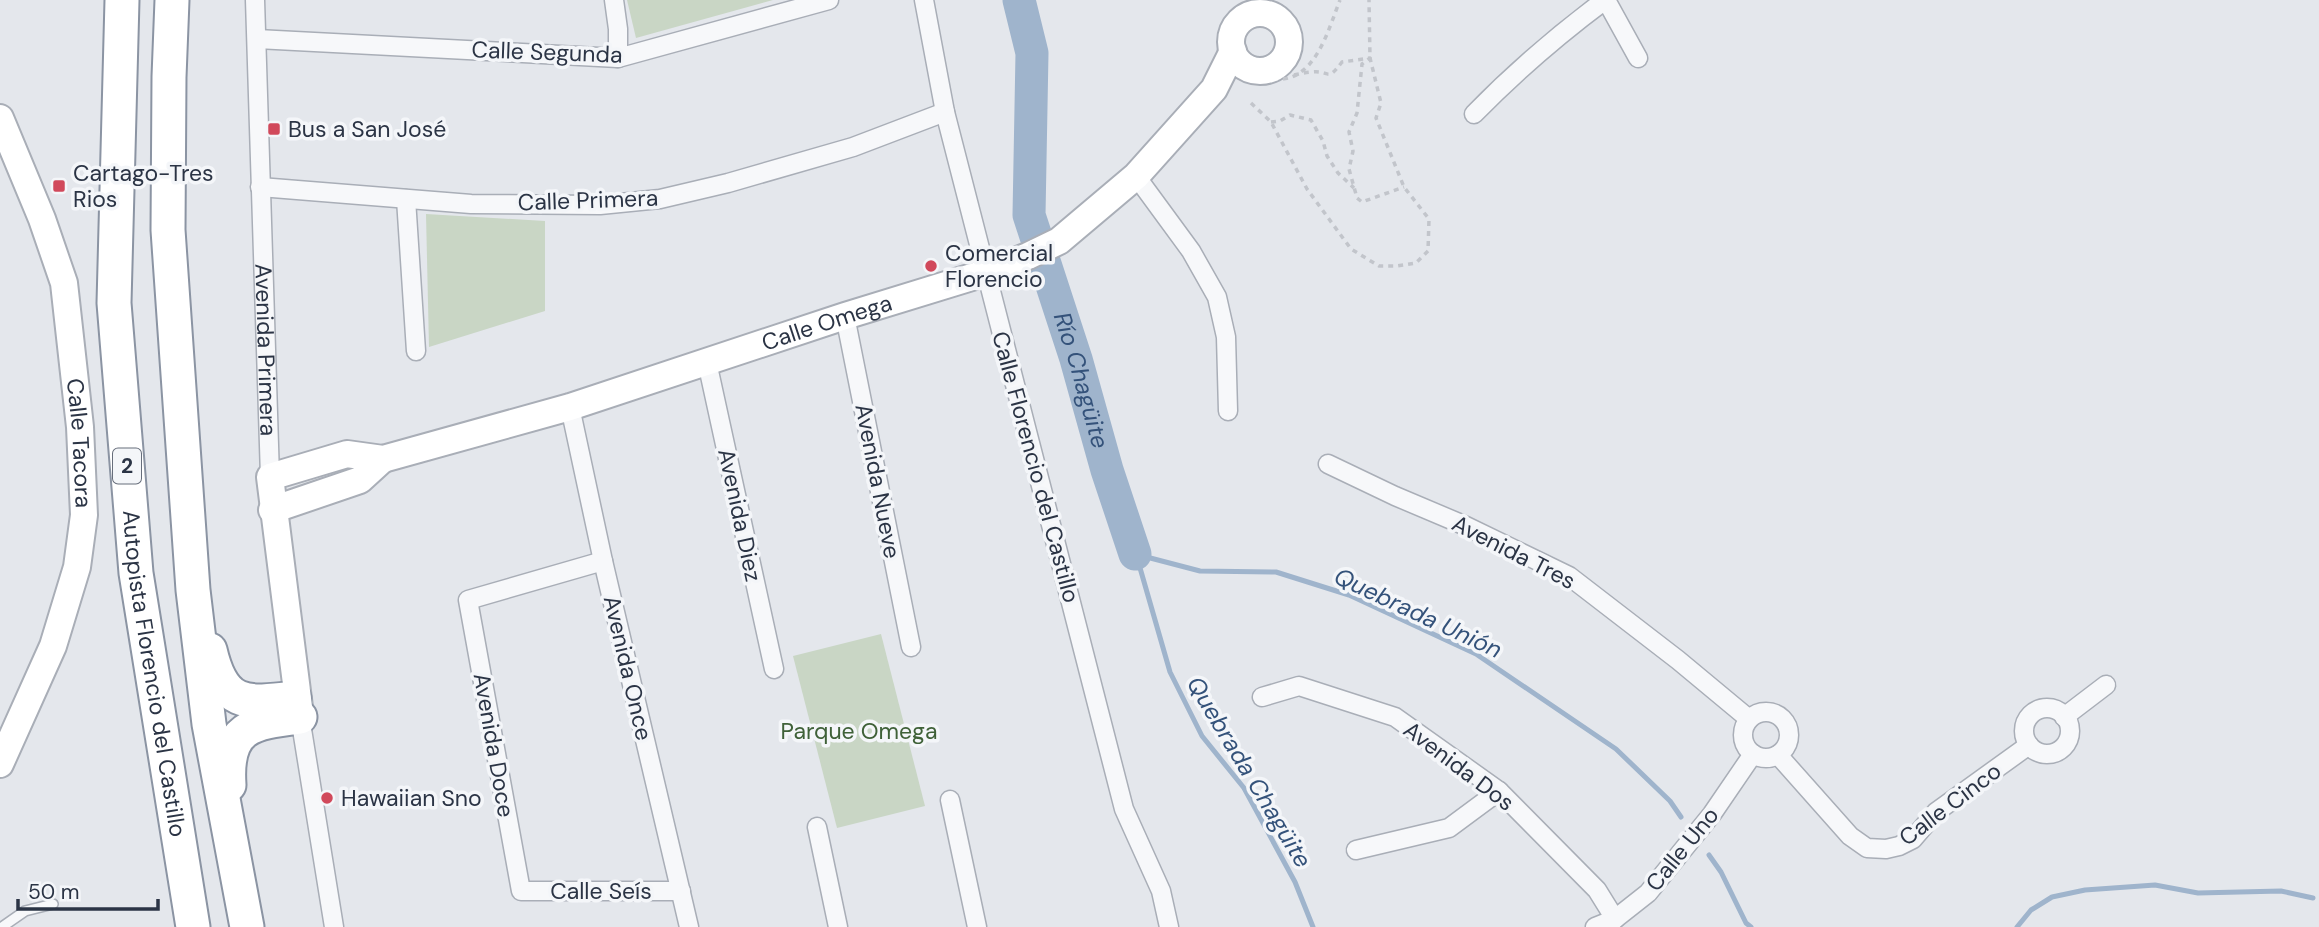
<svg xmlns="http://www.w3.org/2000/svg" width="2319" height="927" viewBox="0 0 2319 927" font-family="'DM Sans',sans-serif">
  <style>
    .green { fill: #c9d6c5 }
    .lines { fill: none; stroke-linecap: round; stroke-linejoin: round }
    .stream { stroke: #9fb4cc; stroke-width: 5 }
    .river { stroke: #9fb4cc; stroke-width: 33 }
    .lane-casing { stroke: #a9aeb7; stroke-width: 12 }
    .street-casing { stroke: #a9aeb7; stroke-width: 21 }
    .secondary-casing { stroke: #a9aeb7; stroke-width: 30 }
    .highway-casing { stroke: #8b94a3; stroke-width: 37 }
    .path { stroke: #c2c5cb; stroke-width: 3.5; stroke-dasharray: 5 5; stroke-linecap: butt }
    .lane { stroke: #f7f8fa; stroke-width: 9 }
    .street { stroke: #f7f8fa; stroke-width: 18 }
    .secondary { stroke: #fff; stroke-width: 26 }
    .highway { stroke: #fff; stroke-width: 33 }
    .poi-dot { fill: #d1495b; stroke: #f4f6f9; stroke-width: 2.5 }
    .labels { text-anchor: middle; stroke-width: 7; stroke-linejoin: round; paint-order: stroke }
    .shield { fill: #f4f6f9; stroke: #676e7b; stroke-width: 2 }
    .shield-label { font-size: 21px; font-weight: bold; fill: #2b3445 }
    .street-label { font-size: 23px; fill: #2b3445; stroke: #f4f6f9 }
    .poi-label { font-size: 23px; fill: #2b3445; stroke: #f4f6f9; text-anchor: start }
    .park-label { font-size: 23px; fill: #3f6138; stroke: #f4f6f9 }
    .water-label { font-size: 24px; font-style: italic; fill: #34527a; stroke: #f4f6f9 }
  </style>
  <rect width="100%" height="100%" fill="#e4e7ec"/>
  <g class="green">
    <path d="M 627,0 L 773,0 L 636,38 Z"/>
    <path d="M 426,214 L 545,221 L 545,311 L 429,347 Z"/>
    <path d="M 881,634 L 925,806 L 837,828 L 793,656 Z"/>
  </g>
  <g class="lines">
    <g class="stream">
      <path d="M 1135,554 L 1200,571 L 1276,572 L 1349,595 L 1476,654 L 1616,749 L 1670,801 L 1681,817"/>
      <path d="M 1136,554 L 1170,672 L 1202,736 L 1244,788 L 1295,882 L 1313,927"/>
      <path d="M 1709,855 L 1721,872 L 1746,923 L 1751,927"/>
      <path d="M 2017,927 L 2031,910 L 2052,897 L 2085,890 L 2155,885 L 2198,893 L 2281,891 L 2313,898"/>
    </g>
    <path class="river" id="s1" d="M 1019,0 L 1032,53 L 1029,215 L 1076,359 L 1107,470 L 1135,554"/>
    <g class="lane-casing">
      <path id="lane" d="M 2,927 L 25,911 L 53,904"/>
    </g>
    <g class="street-casing">
      <g id="street">
        <path id="s2" d="M 255,0 L 270,477"/>
        <path d="M 614,0 L 618,29 L 618,58"/>
        <path d="M 924,0 L 945,112 L 1124,809 L 1161,891 L 1169,927"/>
        <path d="M 1606,0 L 1638,58"/>
        <path d="M 257,39 L 618,58 L 829,0"/>
        <path d="M 1474,114 C 1515,72 1558,35 1605,0"/>
        <path d="M 1136,176 L 1191,251 L 1217,297 L 1226,337 L 1228,411"/>
        <path d="M 260,187 L 471,204 L 600,205 L 660,199 L 728,183 L 853,147 L 945,112"/>
        <path d="M 406,199 L 416,351"/>
        <path d="M 845,316 L 911,647"/>
        <path d="M 707,362 L 774,669"/>
        <path d="M 570,407 L 603,561 L 689,927"/>
        <path d="M 1328,464 L 1395,496 L 1466,526 L 1569,576 L 1678,660 L 1749,719"/>
        <path d="M 603,561 L 468,600 L 521,891 L 681,891"/>
        <path d="M 1262,697 L 1299,686 L 1395,717 L 1499,791 L 1597,890 L 1615,919"/>
        <circle cx="2047" cy="731" r="23"/>
        <circle cx="1766" cy="735" r="23"/>
        <path d="M 300,717 L 334,927"/>
        <path d="M 2064,717 L 2106,685"/>
        <path d="M 1778,755 L 1850,836 L 1867,848 L 1886,849 L 1899,846 L 1913,839 L 1936,812 L 2029,745"/>
        <path d="M 950,800 L 977,927"/>
        <path d="M 817,827 L 838,927"/>
        <path d="M 1356,850 L 1449,828 L 1499,791"/>
        <path d="M 1595,927 L 1615,919 L 1648,893 L 1712,814 L 1753,754"/>
      </g>
    </g>
    <g class="secondary-casing">
      <g id="secondary">
        <circle cx="1260" cy="42" r="29"/>
        <path id="s3" d="M 0,118 L 42,219 L 64,283 L 80,427 L 84,515 L 77,567 L 53,646 L 0,764"/>
        <path d="M 272,510 L 360,480 L 383,459"/>
        <path id="s4" d="M 300,715 L 270,477 L 347,454 L 383,459 L 570,407 L 845,316 L 985,273 L 1028,256 L 1059,241 L 1136,176 L 1214,89 L 1233,51"/>
      </g>
    </g>
    <g class="highway-casing">
      <g id="highway">
        <path id="s5" d="M 122,0 L 114,303 L 136,573 L 193,927"/>
        <path d="M 172,0 L 169,77 L 168,230 L 193,590 L 209,724 L 247,927"/>
        <path d="M 210,650 C 223,706 245,704 294,698"/>
        <path d="M 229,785 C 225,726 252,723 300,717"/>
      </g>
    </g>
    <g class="path">
      <path d="M 1294,75 C 1300,74 1306,72 1312,72 C 1331,70 1326,83 1342,62 L 1370,58 L 1362,64 L 1357,113 L 1349,132 L 1353,151 L 1349,169 L 1357,198 L 1362,202 L 1404,187"/>
      <path d="M 1273,79 C 1315,84 1328,30 1340,0"/>
      <path d="M 1251,103 L 1271,122 L 1307,189 L 1351,249 L 1379,266 L 1396,266 L 1416,263 L 1428,251 L 1429,219 L 1404,187 L 1376,118 L 1381,103 L 1370,58 L 1369,0"/>
      <path d="M 1271,122 L 1280,121 L 1290,115 L 1311,120 L 1323,141 L 1327,156 L 1338,173 L 1354,188"/>
    </g>
    <use href="#lane" class="lane"/>
    <use href="#street" class="street"/>
    <use href="#secondary" class="secondary"/>
    <use href="#highway" class="highway"/>
  </g>
  <g class="poi-dot">
    <rect x="267" y="122" width="14" height="14" rx="3.5"/>
    <rect x="52" y="179" width="14" height="14" rx="3.5"/>
    <circle cx="931" cy="266" r="7"/>
    <circle cx="327" cy="798" r="7"/>
  </g>
  <g class="labels">
    <rect class="shield" x="113" y="448.5" width="28" height="35" rx="5"/>
    <g class="shield-label">
      <text x="127" y="473">2</text>
    </g>
    <g class="street-label">
      <text transform="translate(547 52) rotate(2)" y="8">Calle Segunda</text>
      <text transform="translate(588 200) rotate(-2)" y="8">Calle Primera</text>
      <text dy="8" stroke="none"><textPath href="#s4" startOffset="821">Calle Omega</textPath></text>
      <text dy="8" stroke="none"><textPath href="#s2" startOffset="350">Avenida Primera</textPath></text>
      <text dy="8" stroke="none"><textPath href="#s3" startOffset="338">Calle Tacora</textPath></text>
      <text transform="translate(1036 467) rotate(75)" y="8">Calle Florencio del Castillo</text>
      <text transform="translate(878 481) rotate(79)" y="8">Avenida Nueve</text>
      <text transform="translate(740 515) rotate(78)" y="8">Avenida Diez</text>
      <text transform="translate(1514 552) rotate(27)" y="8">Avenida Tres</text>
      <text transform="translate(628 668) rotate(77)" y="8">Avenida Once</text>
      <text dy="8" stroke="none"><textPath href="#s5" startOffset="676">Autopista Florencio del Castillo</textPath></text>
      <text transform="translate(494 745) rotate(80)" y="8">Avenida Doce</text>
      <text transform="translate(1459 766) rotate(37)" y="8">Avenida Dos</text>
      <text transform="translate(1950 804) rotate(-37)" y="8">Calle Cinco</text>
      <text transform="translate(1682 849) rotate(-51)" y="8">Calle Uno</text>
      <text x="601" y="899">Calle Seís</text>
    </g>
    <g class="poi-label">
      <text x="288" y="137">Bus a San José</text>
      <text x="73" y="181">Cartago-Tres<tspan x="73" dy="26">Rios</tspan></text>
      <text x="945" y="261">Comercial<tspan x="945" dy="26">Florencio</tspan></text>
      <text x="341" y="806">Hawaiian Sno</text>
    </g>
    <g class="park-label">
      <text x="859" y="739">Parque Omega</text>
    </g>
    <g class="water-label">
      <text dy="8" stroke="none"><textPath href="#s1" startOffset="390">Río Chagüite</textPath></text>
      <text transform="translate(1418 613) rotate(25)" y="8">Quebrada Unión</text>
      <text transform="translate(1249 772) rotate(59)" y="8">Quebrada Chagüite</text>
    </g>
  </g>
  <path d="M18 899v10h140v-10" fill="none" stroke="#2b3445" stroke-width="3.5"/>
  <text x="28" y="899" font-size="21" fill="#2b3445" stroke="#f4f6f9" stroke-width="5" paint-order="stroke">50 m</text>
</svg>
